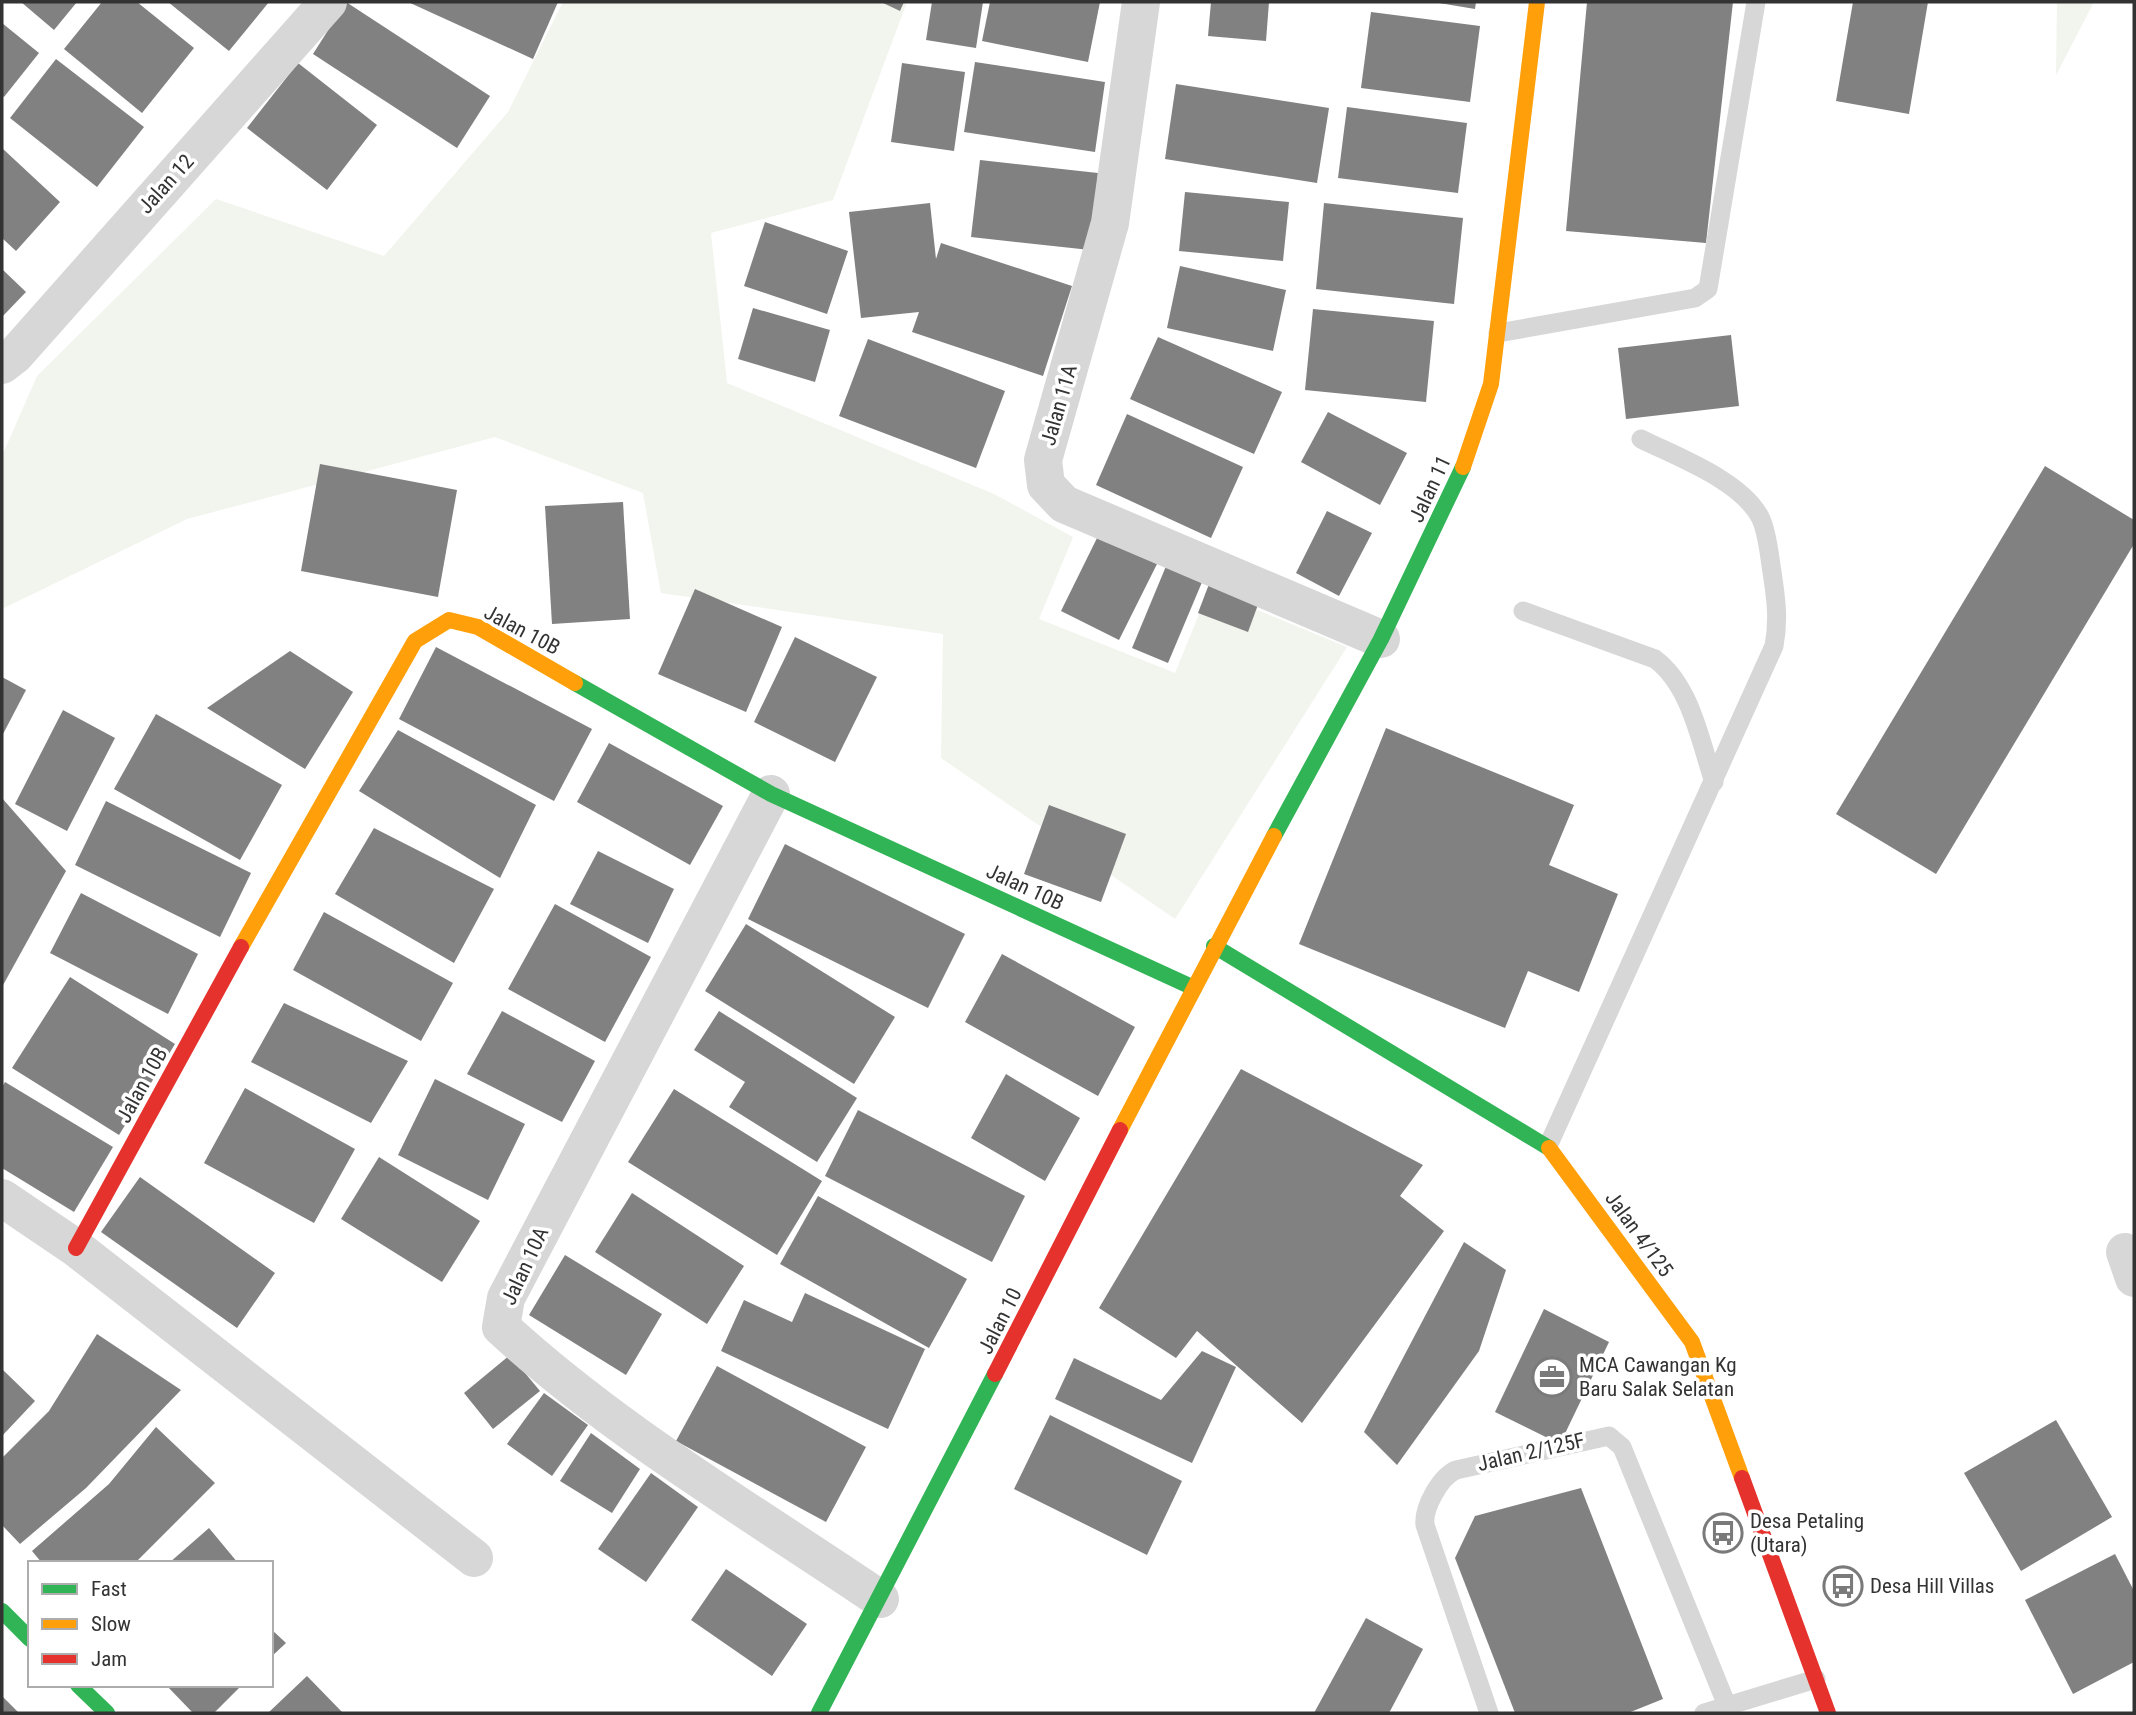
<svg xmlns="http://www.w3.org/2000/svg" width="2136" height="1715" viewBox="0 0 2136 1715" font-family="'Roboto Condensed',sans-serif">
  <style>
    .green { fill: #f1f5ed }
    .building { fill: #818181 }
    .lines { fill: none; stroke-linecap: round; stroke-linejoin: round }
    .lane { stroke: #d7d7d7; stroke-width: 19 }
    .street { stroke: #d7d7d7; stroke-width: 38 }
    .fast { stroke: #30b455; stroke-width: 16 }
    .slow { stroke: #ff9f0a; stroke-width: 16 }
    .jam { stroke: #e5322d; stroke-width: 16 }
    .labels { text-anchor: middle; stroke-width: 7; stroke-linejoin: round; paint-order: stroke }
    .street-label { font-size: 21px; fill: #333; stroke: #fff }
    .poi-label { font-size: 21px; fill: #333; stroke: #fff; text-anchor: start }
  </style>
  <rect width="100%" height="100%" fill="#fff"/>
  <g class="green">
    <path d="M 563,2 L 907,2 L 833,200 L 711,233 L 727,383 L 994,494 L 1073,537 L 1039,619 L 1175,673 L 1209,590 L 1347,647 L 1175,919 L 941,758 L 943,634 L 661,593 L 643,493 L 495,437 L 187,519 L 2,609 L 2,456 L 37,376 L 216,199 L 384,256 L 508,112 Z"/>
    <path d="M 2057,2 L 2094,2 L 2056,75 Z"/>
  </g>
  <g class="building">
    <path d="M 21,2 L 77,2 L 54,30 Z"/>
    <path d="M 102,2 L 137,2 L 194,48 L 142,113 L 64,49 Z"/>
    <path d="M 168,2 L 269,2 L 229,51 Z"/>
    <path d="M 346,2 L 490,96 L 457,148 L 313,54 Z"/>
    <path d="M 408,2 L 558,2 L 533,59 Z"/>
    <path d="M 881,2 L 904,2 L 900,11 Z"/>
    <path d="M 932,2 L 983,2 L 976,48 L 926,40 Z"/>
    <path d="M 990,2 L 1100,2 L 1088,62 L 982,41 Z"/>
    <path d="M 1211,2 L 1269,2 L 1266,41 L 1208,36 Z"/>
    <path d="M 1433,2 L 1476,2 L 1475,9 Z"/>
    <path d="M 1587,2 L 1733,2 L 1706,243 L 1566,231 Z"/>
    <path d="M 1853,2 L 1928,2 L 1909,114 L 1836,101 Z"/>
    <path d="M 1371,12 L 1480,26 L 1470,102 L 1361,88 Z"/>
    <path d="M 2,23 L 39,53 L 4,97 L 2,95 Z"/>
    <path d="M 56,59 L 144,127 L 97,187 L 10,118 Z"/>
    <path d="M 975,62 L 1105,82 L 1095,152 L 964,132 Z"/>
    <path d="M 298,63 L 377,125 L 327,190 L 247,128 Z"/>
    <path d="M 902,63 L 965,72 L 954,151 L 891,142 Z"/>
    <path d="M 1176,84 L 1329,108 L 1317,183 L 1165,159 Z"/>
    <path d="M 1347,107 L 1467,123 L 1458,193 L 1338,178 Z"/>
    <path d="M 2,148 L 60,202 L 16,251 L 2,238 Z"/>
    <path d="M 980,160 L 1098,173 L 1090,250 L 971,237 Z"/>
    <path d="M 1185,192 L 1289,202 L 1283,261 L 1179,251 Z"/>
    <path d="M 930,203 L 936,259 L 941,243 L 1072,286 L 1043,376 L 912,332 L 919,312 L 861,318 L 849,212 Z"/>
    <path d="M 1324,203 L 1463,218 L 1454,304 L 1316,289 Z"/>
    <path d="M 765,222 L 848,251 L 827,314 L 744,286 Z"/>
    <path d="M 1180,266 L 1286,290 L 1273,351 L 1167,328 Z"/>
    <path d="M 2,269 L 26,292 L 2,317 Z"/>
    <path d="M 753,308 L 830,330 L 815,382 L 738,359 Z"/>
    <path d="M 1313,309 L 1434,321 L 1426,402 L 1305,390 Z"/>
    <path d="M 1731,335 L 1739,406 L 1626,419 L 1618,348 Z"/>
    <path d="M 1158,337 L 1282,392 L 1254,454 L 1130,399 Z"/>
    <path d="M 868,339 L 1005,391 L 976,468 L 839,416 Z"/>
    <path d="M 1328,412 L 1407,453 L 1380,505 L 1301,462 Z"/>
    <path d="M 1127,414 L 1243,467 L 1211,538 L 1096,485 Z"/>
    <path d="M 320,464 L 457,490 L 438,597 L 301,571 Z"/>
    <path d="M 2045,466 L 2134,520 L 2134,544 L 1936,874 L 1836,814 Z"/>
    <path d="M 623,502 L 630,619 L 552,624 L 545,506 Z"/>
    <path d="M 1327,511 L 1372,533 L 1339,596 L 1296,573 Z"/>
    <path d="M 1099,534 L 1157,564 L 1119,640 L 1061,611 Z"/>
    <path d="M 1169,559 L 1205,575 L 1168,663 L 1132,648 Z"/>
    <path d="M 1209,584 L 1259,602 L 1248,632 L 1198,613 Z"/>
    <path d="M 695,589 L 782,627 L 746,712 L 658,674 Z"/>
    <path d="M 795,637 L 877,677 L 835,762 L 754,722 Z"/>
    <path d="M 436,647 L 592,729 L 554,801 L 399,719 Z"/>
    <path d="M 290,651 L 353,692 L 305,769 L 207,708 Z"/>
    <path d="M 2,677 L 26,690 L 2,736 Z"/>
    <path d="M 63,710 L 115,738 L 67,831 L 15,804 Z"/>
    <path d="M 156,714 L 282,785 L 240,860 L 114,789 Z"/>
    <path d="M 1386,728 L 1574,805 L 1549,865 L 1618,894 L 1579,992 L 1528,971 L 1505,1028 L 1299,944 Z"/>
    <path d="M 398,730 L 536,805 L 500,878 L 359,791 Z"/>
    <path d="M 609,743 L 723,806 L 690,865 L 577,802 Z"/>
    <path d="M 2,798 L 66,871 L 2,987 Z"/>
    <path d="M 106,801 L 251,873 L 220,937 L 75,865 Z"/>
    <path d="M 1049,805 L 1126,834 L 1101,902 L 1024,874 Z"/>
    <path d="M 374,828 L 494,889 L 454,963 L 335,894 Z"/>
    <path d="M 785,844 L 965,934 L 928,1008 L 748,919 Z"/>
    <path d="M 598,851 L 674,889 L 648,943 L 570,904 Z"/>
    <path d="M 81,893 L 198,954 L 168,1014 L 50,953 Z"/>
    <path d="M 555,904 L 651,957 L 605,1042 L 508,989 Z"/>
    <path d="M 324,912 L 453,983 L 421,1041 L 293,970 Z"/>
    <path d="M 746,924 L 895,1017 L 854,1084 L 705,991 Z"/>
    <path d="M 1002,954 L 1135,1027 L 1098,1096 L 965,1022 Z"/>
    <path d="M 70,977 L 175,1044 L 119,1135 L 12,1068 Z"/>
    <path d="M 284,1003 L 408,1061 L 371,1123 L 251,1062 Z"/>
    <path d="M 502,1011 L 595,1061 L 562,1122 L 467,1074 Z"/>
    <path d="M 719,1011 L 857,1098 L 817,1162 L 729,1107 L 745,1082 L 694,1050 Z"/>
    <path d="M 1241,1069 L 1423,1165 L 1400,1196 L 1444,1231 L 1302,1423 L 1197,1331 L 1176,1358 L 1099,1308 Z"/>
    <path d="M 1006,1074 L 1080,1118 L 1045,1181 L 971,1138 Z"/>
    <path d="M 435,1079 L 525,1124 L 488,1200 L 398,1155 Z"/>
    <path d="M 5,1082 L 113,1147 L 74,1212 L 2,1168 L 2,1087 Z"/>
    <path d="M 245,1088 L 355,1149 L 314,1223 L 204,1163 Z"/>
    <path d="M 674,1089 L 822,1181 L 777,1255 L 628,1162 Z"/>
    <path d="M 858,1110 L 1025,1196 L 992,1262 L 825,1176 Z"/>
    <path d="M 379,1157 L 480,1221 L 442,1282 L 341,1219 Z"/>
    <path d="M 140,1177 L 275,1273 L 237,1328 L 101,1232 Z"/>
    <path d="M 632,1193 L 744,1266 L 707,1324 L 595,1252 Z"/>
    <path d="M 818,1196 L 967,1279 L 929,1348 L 780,1264 Z"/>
    <path d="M 1464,1242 L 1506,1270 L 1479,1351 L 1397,1465 L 1364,1432 Z"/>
    <path d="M 565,1255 L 662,1314 L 626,1375 L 529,1315 Z"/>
    <path d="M 805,1293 L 925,1349 L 888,1429 L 721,1351 L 744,1300 L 792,1322 Z"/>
    <path d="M 1544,1309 L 1609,1342 L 1560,1444 L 1495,1412 Z"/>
    <path d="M 97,1334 L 181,1390 L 86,1488 L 20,1544 L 2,1525 L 2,1458 L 49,1411 Z"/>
    <path d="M 1202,1351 L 1236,1367 L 1192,1463 L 1055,1399 L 1074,1358 L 1161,1400 Z"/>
    <path d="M 510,1355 L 540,1391 L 493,1429 L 464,1393 Z"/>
    <path d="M 717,1366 L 866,1447 L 826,1522 L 676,1441 Z"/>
    <path d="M 2,1369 L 35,1401 L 2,1436 Z"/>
    <path d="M 544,1393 L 588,1425 L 552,1476 L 507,1444 Z"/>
    <path d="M 1050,1415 L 1182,1481 L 1147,1555 L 1014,1489 Z"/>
    <path d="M 2056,1420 L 2112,1517 L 2021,1571 L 1964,1473 Z"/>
    <path d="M 156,1427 L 215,1483 L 135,1563 L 42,1563 L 32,1551 L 109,1484 Z"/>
    <path d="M 591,1433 L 640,1469 L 612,1513 L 560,1481 Z"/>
    <path d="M 651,1473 L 698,1507 L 646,1582 L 598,1549 Z"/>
    <path d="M 1581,1488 L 1663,1699 L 1628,1713 L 1515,1713 L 1455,1558 L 1475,1516 Z"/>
    <path d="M 209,1528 L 238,1563 L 169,1563 Z"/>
    <path d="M 2115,1554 L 2134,1591 L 2134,1662 L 2073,1694 L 2025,1600 Z"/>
    <path d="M 726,1569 L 807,1624 L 772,1676 L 691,1620 Z"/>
    <path d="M 1366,1618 L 1423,1649 L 1389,1713 L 1314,1713 Z"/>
    <path d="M 271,1629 L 286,1643 L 271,1657 Z"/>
    <path d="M 307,1676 L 343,1713 L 268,1713 Z"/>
    <path d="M 166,1685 L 242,1685 L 214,1713 L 193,1713 Z"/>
    <path d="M 2,1696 L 19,1713 L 2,1713 Z"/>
  </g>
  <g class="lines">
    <g class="lane">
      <path d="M 1498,333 L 1695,298 L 1708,289 L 1756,2"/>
      <path d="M 1523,611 L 1655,659 C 1691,686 1700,741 1714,782"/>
      <path d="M 1548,1146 L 1774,646 C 1779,620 1776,598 1772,572 C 1769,554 1768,535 1761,519 C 1743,481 1677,457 1641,439"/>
      <path d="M 1489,1713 L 1425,1525 C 1423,1508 1440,1477 1456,1470 L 1609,1436 L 1622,1447 L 1730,1713"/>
      <path d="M 1704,1713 L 1816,1679"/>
    </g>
    <g class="street">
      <path d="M 1141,2 L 1110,223 L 1043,460 L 1046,485 L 1064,504 L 1381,639"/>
      <path d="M 2,365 L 15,355 L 328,2"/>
      <path d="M 771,794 L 506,1298 L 501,1327 C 615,1432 752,1512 880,1599"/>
      <path d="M 2,1198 L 76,1248 L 474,1558"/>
      <path d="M 2125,1252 L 2134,1278"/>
    </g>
    <g class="fast">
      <path d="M 575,683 L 771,794 L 1194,988"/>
      <path d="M 1274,836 L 1381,639 L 1463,467"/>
      <path d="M 1214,946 L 1549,1148"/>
      <path d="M 2,1611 L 30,1639"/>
      <path d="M 78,1685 L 107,1713"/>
      <path d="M 819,1713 L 995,1374"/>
    </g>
    <g class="slow">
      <path d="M 1463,467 L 1491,384 L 1537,2"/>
      <path d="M 241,947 L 415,641 L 449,620 L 478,627 L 575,683"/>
      <path d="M 1120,1130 L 1274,836"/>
      <path d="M 1549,1148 L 1692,1342 L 1742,1478"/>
    </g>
    <g class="jam">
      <path d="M 76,1248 L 241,947"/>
      <path d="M 995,1374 L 1120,1130"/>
      <path d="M 1742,1478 L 1828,1713"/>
    </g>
  </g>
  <defs>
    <g id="office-ring" transform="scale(2.0125)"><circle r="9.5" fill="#fff" stroke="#7a7a7a" stroke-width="1.5"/><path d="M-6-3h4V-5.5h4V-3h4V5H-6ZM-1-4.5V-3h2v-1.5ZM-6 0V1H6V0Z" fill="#7a7a7a"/></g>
    <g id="bus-ring" transform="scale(2.0125)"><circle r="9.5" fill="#fff" stroke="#7a7a7a" stroke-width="1.5"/><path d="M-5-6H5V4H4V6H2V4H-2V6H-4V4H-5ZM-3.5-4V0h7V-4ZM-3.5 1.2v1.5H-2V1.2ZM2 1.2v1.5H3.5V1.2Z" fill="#7a7a7a"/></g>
  </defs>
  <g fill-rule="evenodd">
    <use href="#office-ring" x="1552" y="1377"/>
    <use href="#bus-ring" x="1723" y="1533"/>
    <use href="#bus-ring" x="1843" y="1586"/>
  </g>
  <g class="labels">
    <g class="street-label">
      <text transform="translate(166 184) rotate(-48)" y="7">Jalan 12</text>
      <text transform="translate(1059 405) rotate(-74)" y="7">Jalan 11A</text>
      <text transform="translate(1430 489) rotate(-65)" y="7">Jalan 11</text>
      <text transform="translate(522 630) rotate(28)" y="7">Jalan 10B</text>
      <text transform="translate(1025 887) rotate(25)" y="7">Jalan 10B</text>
      <text transform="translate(142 1085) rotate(-61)" y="7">Jalan 10B</text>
      <text transform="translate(1639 1234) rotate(54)" y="7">Jalan 4/125</text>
      <text transform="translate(525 1266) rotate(-65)" y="7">Jalan 10A</text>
      <text transform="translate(1000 1321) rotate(-63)" y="7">Jalan 10</text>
      <text transform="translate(1531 1452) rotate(-13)" y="7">Jalan 2/125F</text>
    </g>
    <g class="poi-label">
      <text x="1579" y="1372">MCA Cawangan Kg<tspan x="1579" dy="24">Baru Salak Selatan</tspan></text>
      <text x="1750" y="1528">Desa Petaling<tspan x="1750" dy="24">(Utara)</tspan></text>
      <text x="1870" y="1593">Desa Hill Villas</text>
    </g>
  </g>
  <rect width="2136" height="1715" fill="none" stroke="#333333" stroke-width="7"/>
  <rect x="28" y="1561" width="245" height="126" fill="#ffffff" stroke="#adadad" stroke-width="2"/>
  <rect x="42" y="1584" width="35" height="10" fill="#30b455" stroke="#adadad" stroke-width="2"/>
  <text x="91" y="1596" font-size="21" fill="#333333">Fast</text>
  <rect x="42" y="1619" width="35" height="10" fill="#ff9f0a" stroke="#adadad" stroke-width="2"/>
  <text x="91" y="1631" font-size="21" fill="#333333">Slow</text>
  <rect x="42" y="1654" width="35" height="10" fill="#e5322d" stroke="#adadad" stroke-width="2"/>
  <text x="91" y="1666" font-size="21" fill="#333333">Jam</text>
</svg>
